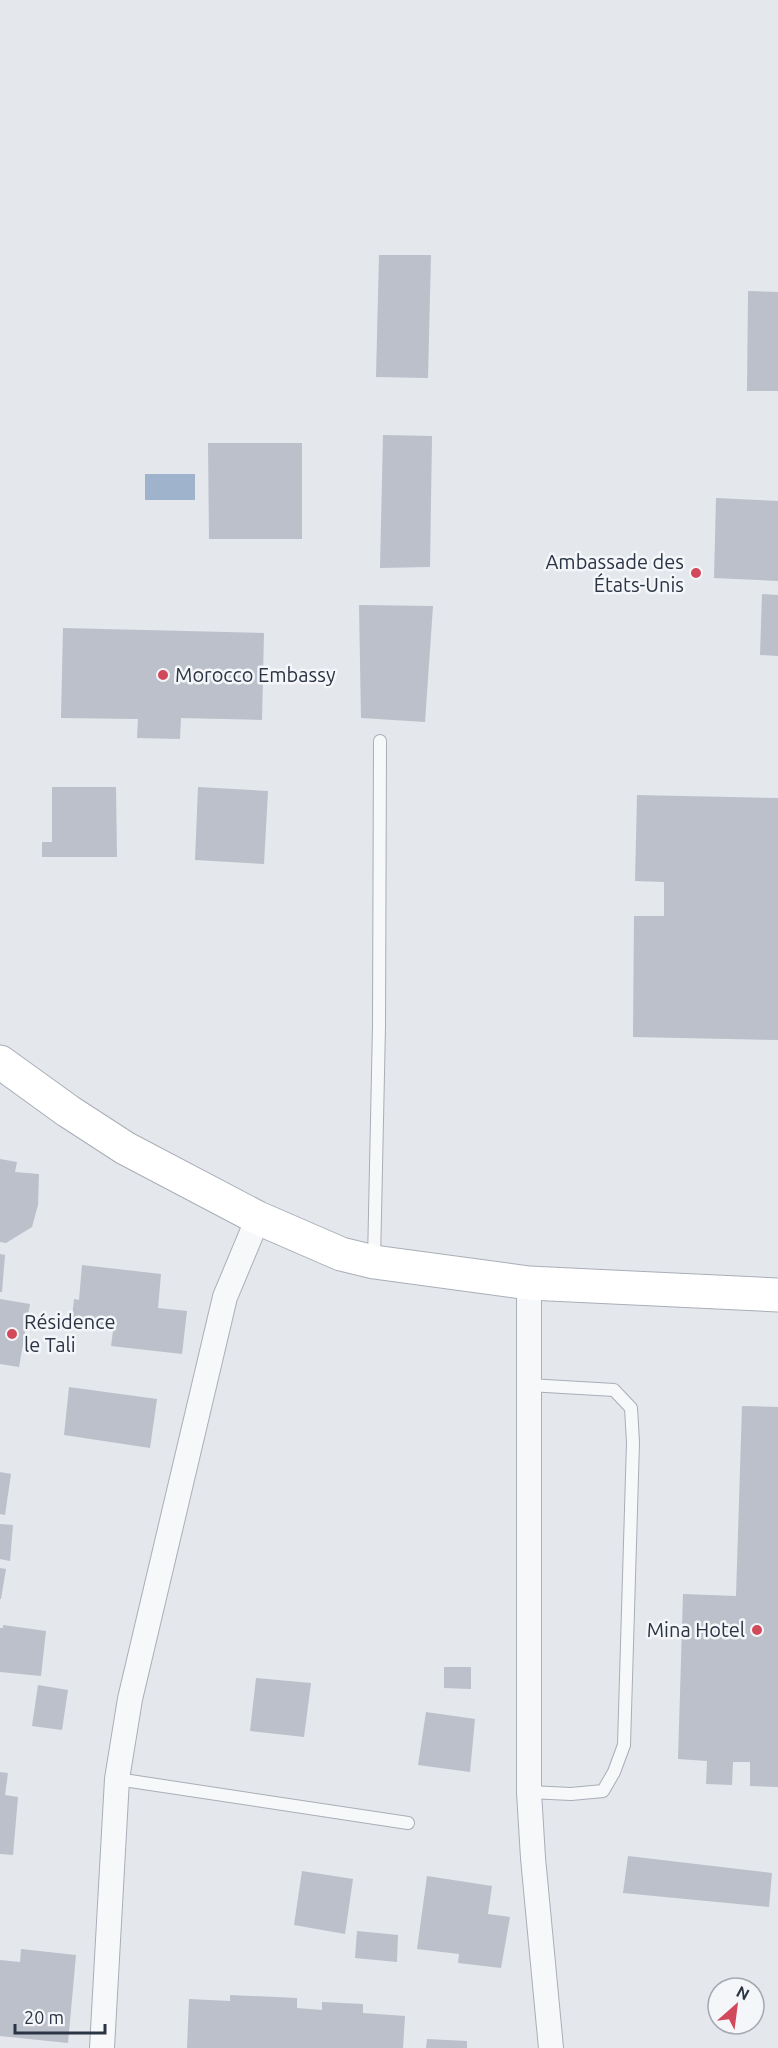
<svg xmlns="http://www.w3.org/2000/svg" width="778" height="2048" viewBox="0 0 778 2048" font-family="Ubuntu,sans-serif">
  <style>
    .water { fill: #9fb4cc }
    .building { fill: #bbc0ca }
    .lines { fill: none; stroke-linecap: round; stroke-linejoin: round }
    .service-casing { stroke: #a9aeb7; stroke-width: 14 }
    .minor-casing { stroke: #a9aeb7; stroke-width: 26 }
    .secondary-casing { stroke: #a9aeb7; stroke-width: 35 }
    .service { stroke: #f7f8fa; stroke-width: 12 }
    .minor { stroke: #f7f8fa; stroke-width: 24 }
    .secondary { stroke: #fff; stroke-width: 33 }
    .poi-dot { fill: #d1495b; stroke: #f4f6f9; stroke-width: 2 }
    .labels { text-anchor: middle; stroke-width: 5; stroke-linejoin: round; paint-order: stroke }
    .poi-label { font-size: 20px; fill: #2b3445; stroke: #f4f6f9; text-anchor: end }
  </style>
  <rect width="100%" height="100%" fill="#e4e7ec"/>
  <rect class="water" x="145" y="474" width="50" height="26"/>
  <g class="building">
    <path d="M 379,255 L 431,255 L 428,378 L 376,377 Z"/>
    <path d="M 748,291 L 778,292 L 778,391 L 747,391 Z"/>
    <path d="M 383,435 L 432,436 L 430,567 L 380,568 Z"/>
    <path d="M 208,443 L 302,443 L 302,539 L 209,539 Z"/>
    <path d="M 716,498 L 778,501 L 778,581 L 714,578 Z"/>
    <path d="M 762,594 L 778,595 L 778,656 L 760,655 Z"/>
    <path d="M 359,605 L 433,606 L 425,722 L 361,718 Z"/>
    <path d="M 63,628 L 264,633 L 262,720 L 181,718 L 180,739 L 137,738 L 138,719 L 61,718 Z"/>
    <path d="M 52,787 L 116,787 L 117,857 L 42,857 L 42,842 L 52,842 Z"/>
    <path d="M 198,787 L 268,791 L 264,864 L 195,860 Z"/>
    <path d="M 637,795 L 778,798 L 778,1040 L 633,1037 L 634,916 L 664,916 L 664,882 L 635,881 Z"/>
    <path d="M 0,1159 L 17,1162 L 15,1172 L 39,1174 L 38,1205 L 32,1227 L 6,1243 L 0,1242 Z"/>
    <path d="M 0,1254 L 5,1255 L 2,1292 L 0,1292 Z"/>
    <path d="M 82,1265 L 161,1274 L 158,1308 L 187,1311 L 182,1354 L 111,1346 L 113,1331 L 71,1327 L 74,1299 L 79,1300 Z"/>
    <path d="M 0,1299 L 30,1304 L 19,1367 L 0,1364 Z"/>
    <path d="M 69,1387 L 157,1399 L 150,1448 L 64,1435 Z"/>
    <path d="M 742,1406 L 778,1407 L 778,1787 L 750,1786 L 750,1762 L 733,1762 L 732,1785 L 706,1784 L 707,1761 L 678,1759 L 683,1594 L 736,1596 Z"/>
    <path d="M 0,1472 L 11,1474 L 5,1515 L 0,1514 Z"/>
    <path d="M 0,1524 L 13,1525 L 10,1561 L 0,1559 Z"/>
    <path d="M 0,1568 L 6,1569 L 1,1599 L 0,1599 Z"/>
    <path d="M 3,1625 L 46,1631 L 41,1676 L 0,1672 L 0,1628 L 3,1628 Z"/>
    <path d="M 444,1667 L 471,1667 L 471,1689 L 444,1688 Z"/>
    <path d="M 256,1678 L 311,1683 L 304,1737 L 250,1731 Z"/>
    <path d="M 38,1685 L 68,1690 L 62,1730 L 32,1726 Z"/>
    <path d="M 426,1712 L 475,1719 L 470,1772 L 418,1765 Z"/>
    <path d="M 0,1772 L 8,1773 L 5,1795 L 18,1797 L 13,1855 L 0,1854 Z"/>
    <path d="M 628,1856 L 772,1873 L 769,1907 L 623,1893 Z"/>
    <path d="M 302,1871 L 353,1879 L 345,1934 L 294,1925 Z"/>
    <path d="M 427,1876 L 492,1886 L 488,1914 L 510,1917 L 501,1968 L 458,1963 L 459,1954 L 417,1949 Z"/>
    <path d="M 357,1931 L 398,1935 L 397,1962 L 355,1958 Z"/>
    <path d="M 21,1949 L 76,1955 L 68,2043 L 0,2036 L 0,1960 L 20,1962 Z"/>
    <path d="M 230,1995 L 297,1998 L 297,2008 L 322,2010 L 322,2002 L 363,2004 L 363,2013 L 405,2016 L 403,2048 L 187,2048 L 189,1999 L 230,2001 Z"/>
    <path d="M 427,2039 L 467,2041 L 467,2048 L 426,2048 Z"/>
  </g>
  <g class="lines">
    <g class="service-casing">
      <g id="service">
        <path d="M 374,1261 L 379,1026 L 380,741"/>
        <path d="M 529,1385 L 614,1390 L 631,1408 L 633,1442 L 624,1745 L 614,1772 L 603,1791 L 571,1794 L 529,1792"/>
        <path d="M 117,1779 L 408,1823"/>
      </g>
    </g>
    <g class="minor-casing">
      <g id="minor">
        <path d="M 529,1283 L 529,1792 L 533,1858 L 551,2048"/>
        <path d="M 102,2048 L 117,1779 L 130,1699 L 225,1297 L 258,1218"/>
      </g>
    </g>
    <g class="secondary-casing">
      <path id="secondary" d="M 0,1062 L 68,1111 L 125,1148 L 258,1218 L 341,1254 L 374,1262 L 529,1283 L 778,1295"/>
    </g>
    <use href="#service" class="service"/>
    <use href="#minor" class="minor"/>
    <use href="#secondary" class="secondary"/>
  </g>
  <g class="poi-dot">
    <circle cx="696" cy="573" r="6"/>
    <circle cx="163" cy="675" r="6"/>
    <circle cx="12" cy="1334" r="6"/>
    <circle cx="757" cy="1630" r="6"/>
  </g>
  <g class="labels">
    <g class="poi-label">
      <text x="684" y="569">Ambassade des<tspan x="684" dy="23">États-Unis</tspan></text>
      <text x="175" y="682" text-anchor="start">Morocco Embassy</text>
      <text x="24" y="1329" text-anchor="start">Résidence<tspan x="24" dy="23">le Tali</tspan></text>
      <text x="745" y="1637">Mina Hotel</text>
    </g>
  </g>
  <g transform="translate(736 2006) rotate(28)"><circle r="28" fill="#f4f6f9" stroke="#a4a8b1" stroke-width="1.5"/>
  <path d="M0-4.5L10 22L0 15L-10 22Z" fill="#d1495b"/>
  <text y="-9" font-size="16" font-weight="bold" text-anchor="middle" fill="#2b3445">N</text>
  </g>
  <path d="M15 2024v9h90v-9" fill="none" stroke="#2b3445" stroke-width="3"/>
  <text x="24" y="2024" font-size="18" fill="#2b3445" stroke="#f4f6f9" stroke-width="4.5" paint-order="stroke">20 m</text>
</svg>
